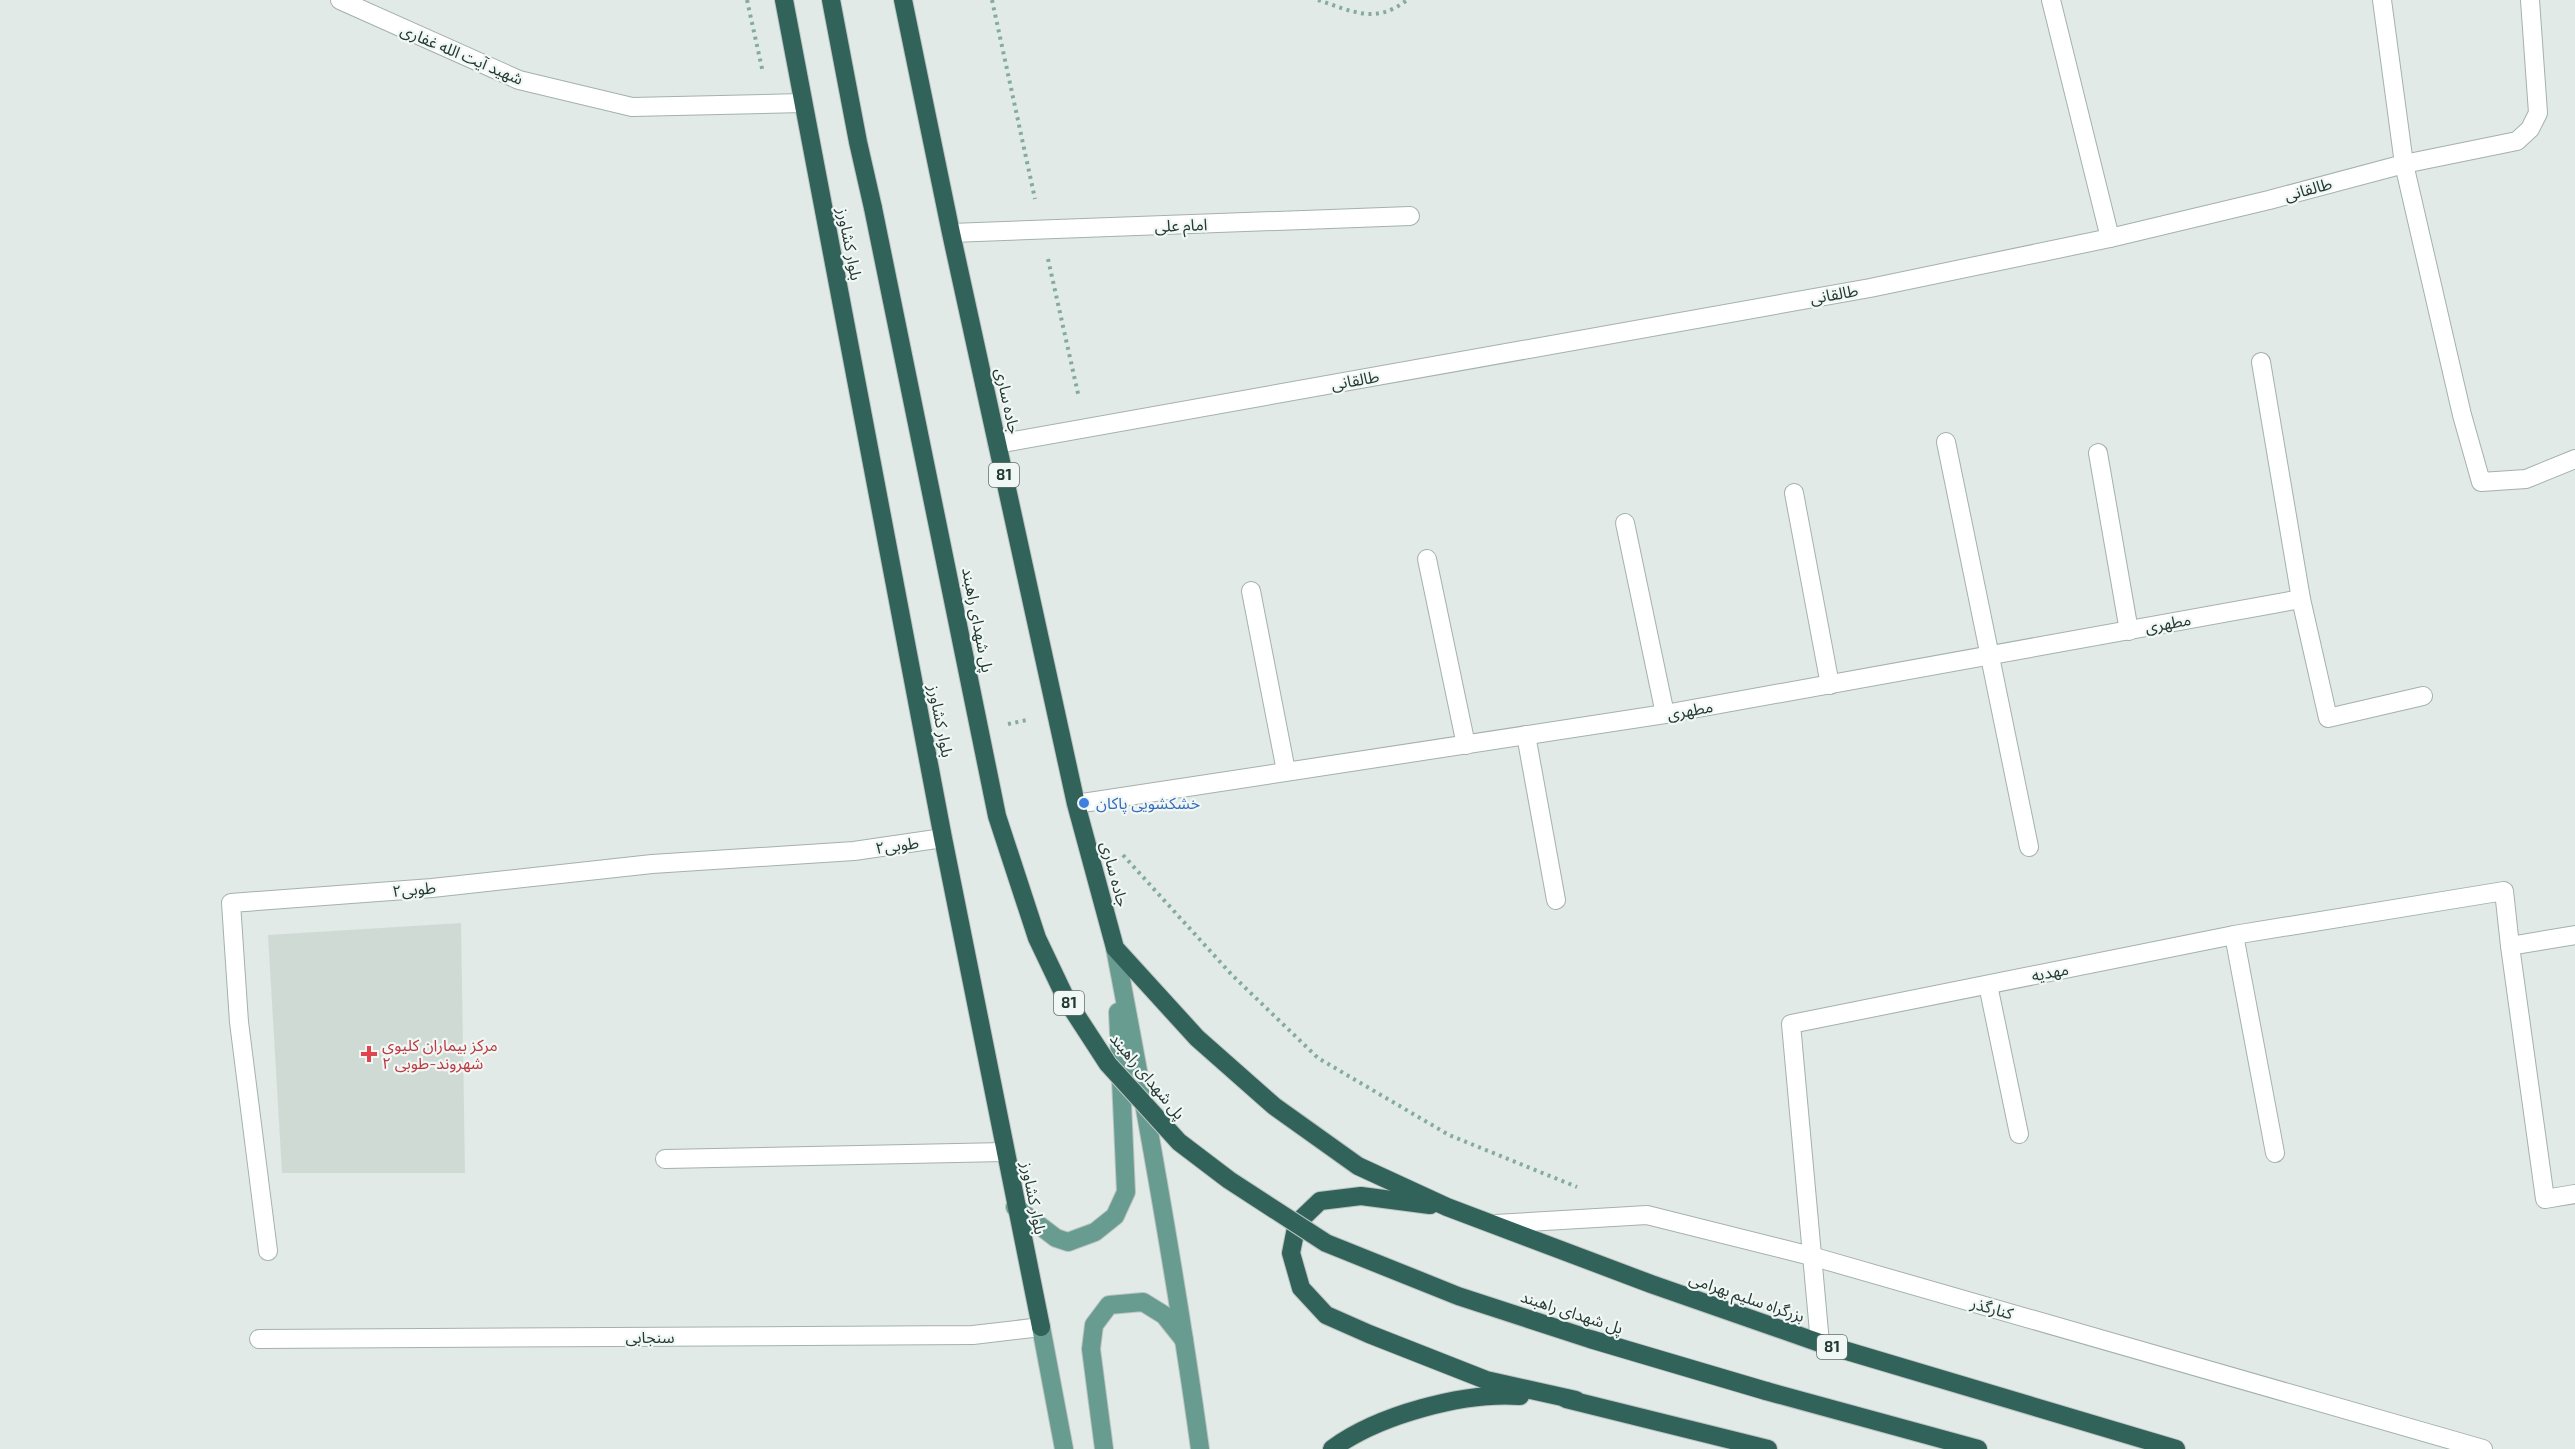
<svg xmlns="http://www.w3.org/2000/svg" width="2575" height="1449" viewBox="0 0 2575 1449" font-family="'Exo 2','Noto Sans Arabic',sans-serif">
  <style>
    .built { fill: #d0dad5 }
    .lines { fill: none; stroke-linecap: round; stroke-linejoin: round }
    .minor-casing { stroke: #a4b1ad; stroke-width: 20 }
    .major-casing { stroke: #bdc4c2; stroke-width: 20 }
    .highway-casing { stroke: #bdc4c2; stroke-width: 20 }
    .path { stroke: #84aba0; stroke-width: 4; stroke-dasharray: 3 4.5; stroke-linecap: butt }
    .minor { stroke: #fff; stroke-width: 18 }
    .major { stroke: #699c90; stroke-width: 18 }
    .highway { stroke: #31635a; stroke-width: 18 }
    .highway-bridge-casing { stroke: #bdc4c2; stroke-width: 20; stroke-linecap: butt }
    .highway-bridge { stroke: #31635a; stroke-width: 18 }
    .shop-dot { fill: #3f7fe0; stroke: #f1f7f4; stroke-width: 2 }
    .health-dot { fill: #e0444e; stroke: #f1f7f4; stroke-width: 2 }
    .labels { text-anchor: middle; stroke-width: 4.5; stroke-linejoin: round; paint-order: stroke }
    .shield { fill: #f1f7f4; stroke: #61726e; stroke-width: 1.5 }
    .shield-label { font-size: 15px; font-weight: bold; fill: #233934 }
    .street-label { font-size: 16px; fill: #233934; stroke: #f1f7f4 }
    .shop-label { font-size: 16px; fill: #366cbe; stroke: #f1f7f4; text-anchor: start }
    .health-label { font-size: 16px; fill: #be3a42; stroke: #f1f7f4; text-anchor: start }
  </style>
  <rect width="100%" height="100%" fill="#e1eae6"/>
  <path class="built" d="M 461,923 L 465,1173 L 282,1173 L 268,935 Z"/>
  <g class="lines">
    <g class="minor-casing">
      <g id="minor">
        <path d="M 340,0 L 519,80 L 632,107 L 803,103"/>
        <path d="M 2051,0 L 2110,238"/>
        <path d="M 2382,0 L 2404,164 L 2462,415 L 2481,482 L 2526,479 L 2575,459"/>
        <path d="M 951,233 L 1410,216"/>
        <path d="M 2261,362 L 2301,599 L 2328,718 L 2423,696"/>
        <path d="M 1946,442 L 2029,847"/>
        <path d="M 997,444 L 1870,288 L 2110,238 L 2269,200 L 2404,164 L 2517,141 L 2530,129 L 2538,113 L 2530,0"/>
        <path d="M 2098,453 L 2129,631"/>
        <path d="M 1794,493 L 1830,685"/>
        <path d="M 1625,523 L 1665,714"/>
        <path d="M 1427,559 L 1466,745"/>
        <path d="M 1251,591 L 1286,771"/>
        <path d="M 1526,735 L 1556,900"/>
        <path d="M 1076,804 L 1665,714 L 2301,599"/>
        <path d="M 2234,935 L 2275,1153"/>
        <path d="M 2510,946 L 2545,1199 L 2575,1194"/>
        <path d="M 1988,985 L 2019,1134"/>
        <path d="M 665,1159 L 1005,1152"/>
        <path d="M 1495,1224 L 1647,1215 L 1811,1256 L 2483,1449"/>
        <path d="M 268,1251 L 239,1022 L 231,903 L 432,888 L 652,864 L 854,851 L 943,838"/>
        <path d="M 259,1339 L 973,1335 L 1041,1327"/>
        <path d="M 1820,1343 L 1791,1024 L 2234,935 L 2504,891 L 2510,946 L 2575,935"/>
      </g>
    </g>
    <g class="major-casing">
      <g id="major">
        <path d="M 1115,948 C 1147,1115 1177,1281 1200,1449"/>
        <path d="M 1015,1207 L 1056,1238 L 1068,1242 L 1095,1232 L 1115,1216 L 1126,1192 L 1118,1012"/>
        <path d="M 1041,1327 L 1064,1449"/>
        <path d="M 1104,1449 L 1091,1349 L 1094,1325 L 1109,1305 L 1143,1302 L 1164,1315 L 1184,1340"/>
      </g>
    </g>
    <g class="highway-casing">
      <g id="highway">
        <path d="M 784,0 L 943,838 L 1041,1327"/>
        <path d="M 831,0 L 858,142 L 873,208"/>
        <path d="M 903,0 L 951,233 L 1076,804 L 1115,948 L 1197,1038 L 1274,1106 L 1358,1166 L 1447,1207 L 1651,1284 L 1820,1343 L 2176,1449"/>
        <path d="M 1430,1205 L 1361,1196 L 1320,1201 L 1297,1223 L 1291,1253 L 1301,1288 L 1326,1315 L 1369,1334 L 1486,1380 L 1576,1400"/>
        <path d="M 1766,1391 L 1978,1449"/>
        <path d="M 1566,1399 L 1768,1449"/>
        <path d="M 1332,1449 C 1378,1415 1463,1392 1520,1396"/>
      </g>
    </g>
    <g class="path">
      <path d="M 747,0 L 763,73"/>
      <path d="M 992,0 L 1035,199"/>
      <path d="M 1318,0 C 1352,11 1375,25 1407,0"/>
      <path d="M 1048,259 L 1079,398"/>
      <path d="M 1008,724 L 1027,720"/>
      <path d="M 1123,855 L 1232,975 L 1318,1058 L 1449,1135 L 1577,1187"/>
    </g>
    <use href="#minor" class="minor"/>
    <use href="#major" class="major"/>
    <use href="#highway" class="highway"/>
    <g class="highway-bridge-casing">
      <path id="highway-bridge" d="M 873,208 L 997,816 L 1037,938 L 1067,1001 L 1108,1064 L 1179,1142 L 1229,1180 L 1326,1243 L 1458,1296 L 1590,1339 L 1766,1391"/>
    </g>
    <use href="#highway-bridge" class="highway-bridge"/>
  </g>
  <circle class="shop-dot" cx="1084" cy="803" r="6"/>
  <path class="health-dot" d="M366 1045h6v6h6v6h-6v6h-6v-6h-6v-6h6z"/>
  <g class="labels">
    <g class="shield">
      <rect x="989" y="463" width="30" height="24" rx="4.5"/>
      <rect x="1054" y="991" width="30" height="24" rx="4.5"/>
      <rect x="1817" y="1335" width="30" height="24" rx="4.5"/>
    </g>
    <g class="shield-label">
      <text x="1004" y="480">81</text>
      <text x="1069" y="1008">81</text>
      <text x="1832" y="1352">81</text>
    </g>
    <g class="street-label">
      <text transform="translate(462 54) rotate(23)" y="6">شهید آیت الله غفاری</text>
      <text transform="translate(2308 189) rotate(-15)" y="6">طالقانی</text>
      <text transform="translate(1181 225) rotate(-2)" y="6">امام علی</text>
      <text transform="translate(850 244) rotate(79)" y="6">بلوار کشاورز</text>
      <text transform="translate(1834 294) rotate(-10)" y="6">طالقانی</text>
      <text transform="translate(1355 380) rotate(-10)" y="6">طالقانی</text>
      <text transform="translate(1008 401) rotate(78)" y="6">جاده ساری</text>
      <text transform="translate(978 620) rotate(79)" y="6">پل شهدای راهبند</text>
      <text transform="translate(2168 623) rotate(-10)" y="6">مطهری</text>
      <text transform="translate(1690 710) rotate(-10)" y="6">مطهری</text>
      <text transform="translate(941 721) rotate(79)" y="6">بلوار کشاورز</text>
      <text transform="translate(897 845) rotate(-8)" y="6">طوبی۲</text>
      <text transform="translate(1115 874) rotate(75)" y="6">جاده ساری</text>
      <text transform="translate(414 889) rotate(-5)" y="6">طوبی۲</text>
      <text transform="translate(2050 972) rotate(-11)" y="6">مهدیه</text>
      <text transform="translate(1148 1076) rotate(50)" y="6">پل شهدای راهبند</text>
      <text transform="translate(1034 1198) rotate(79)" y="6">بلوار کشاورز</text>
      <text transform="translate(1747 1297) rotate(19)" y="6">بزرگراه سلیم بهرامی</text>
      <text transform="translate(1992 1308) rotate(16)" y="6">کنارگذر</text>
      <text transform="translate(1572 1312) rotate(18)" y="6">پل شهدای راهبند</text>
      <text x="650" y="1343">سنجابی</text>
    </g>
    <g class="shop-label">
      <text x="1096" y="809">خشکشویی پاکان</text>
    </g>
    <g class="health-label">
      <text x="382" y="1051">مرکز بیماران کلیوی<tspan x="382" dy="18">شهروند-طوبی ۲</tspan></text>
    </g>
  </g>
</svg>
